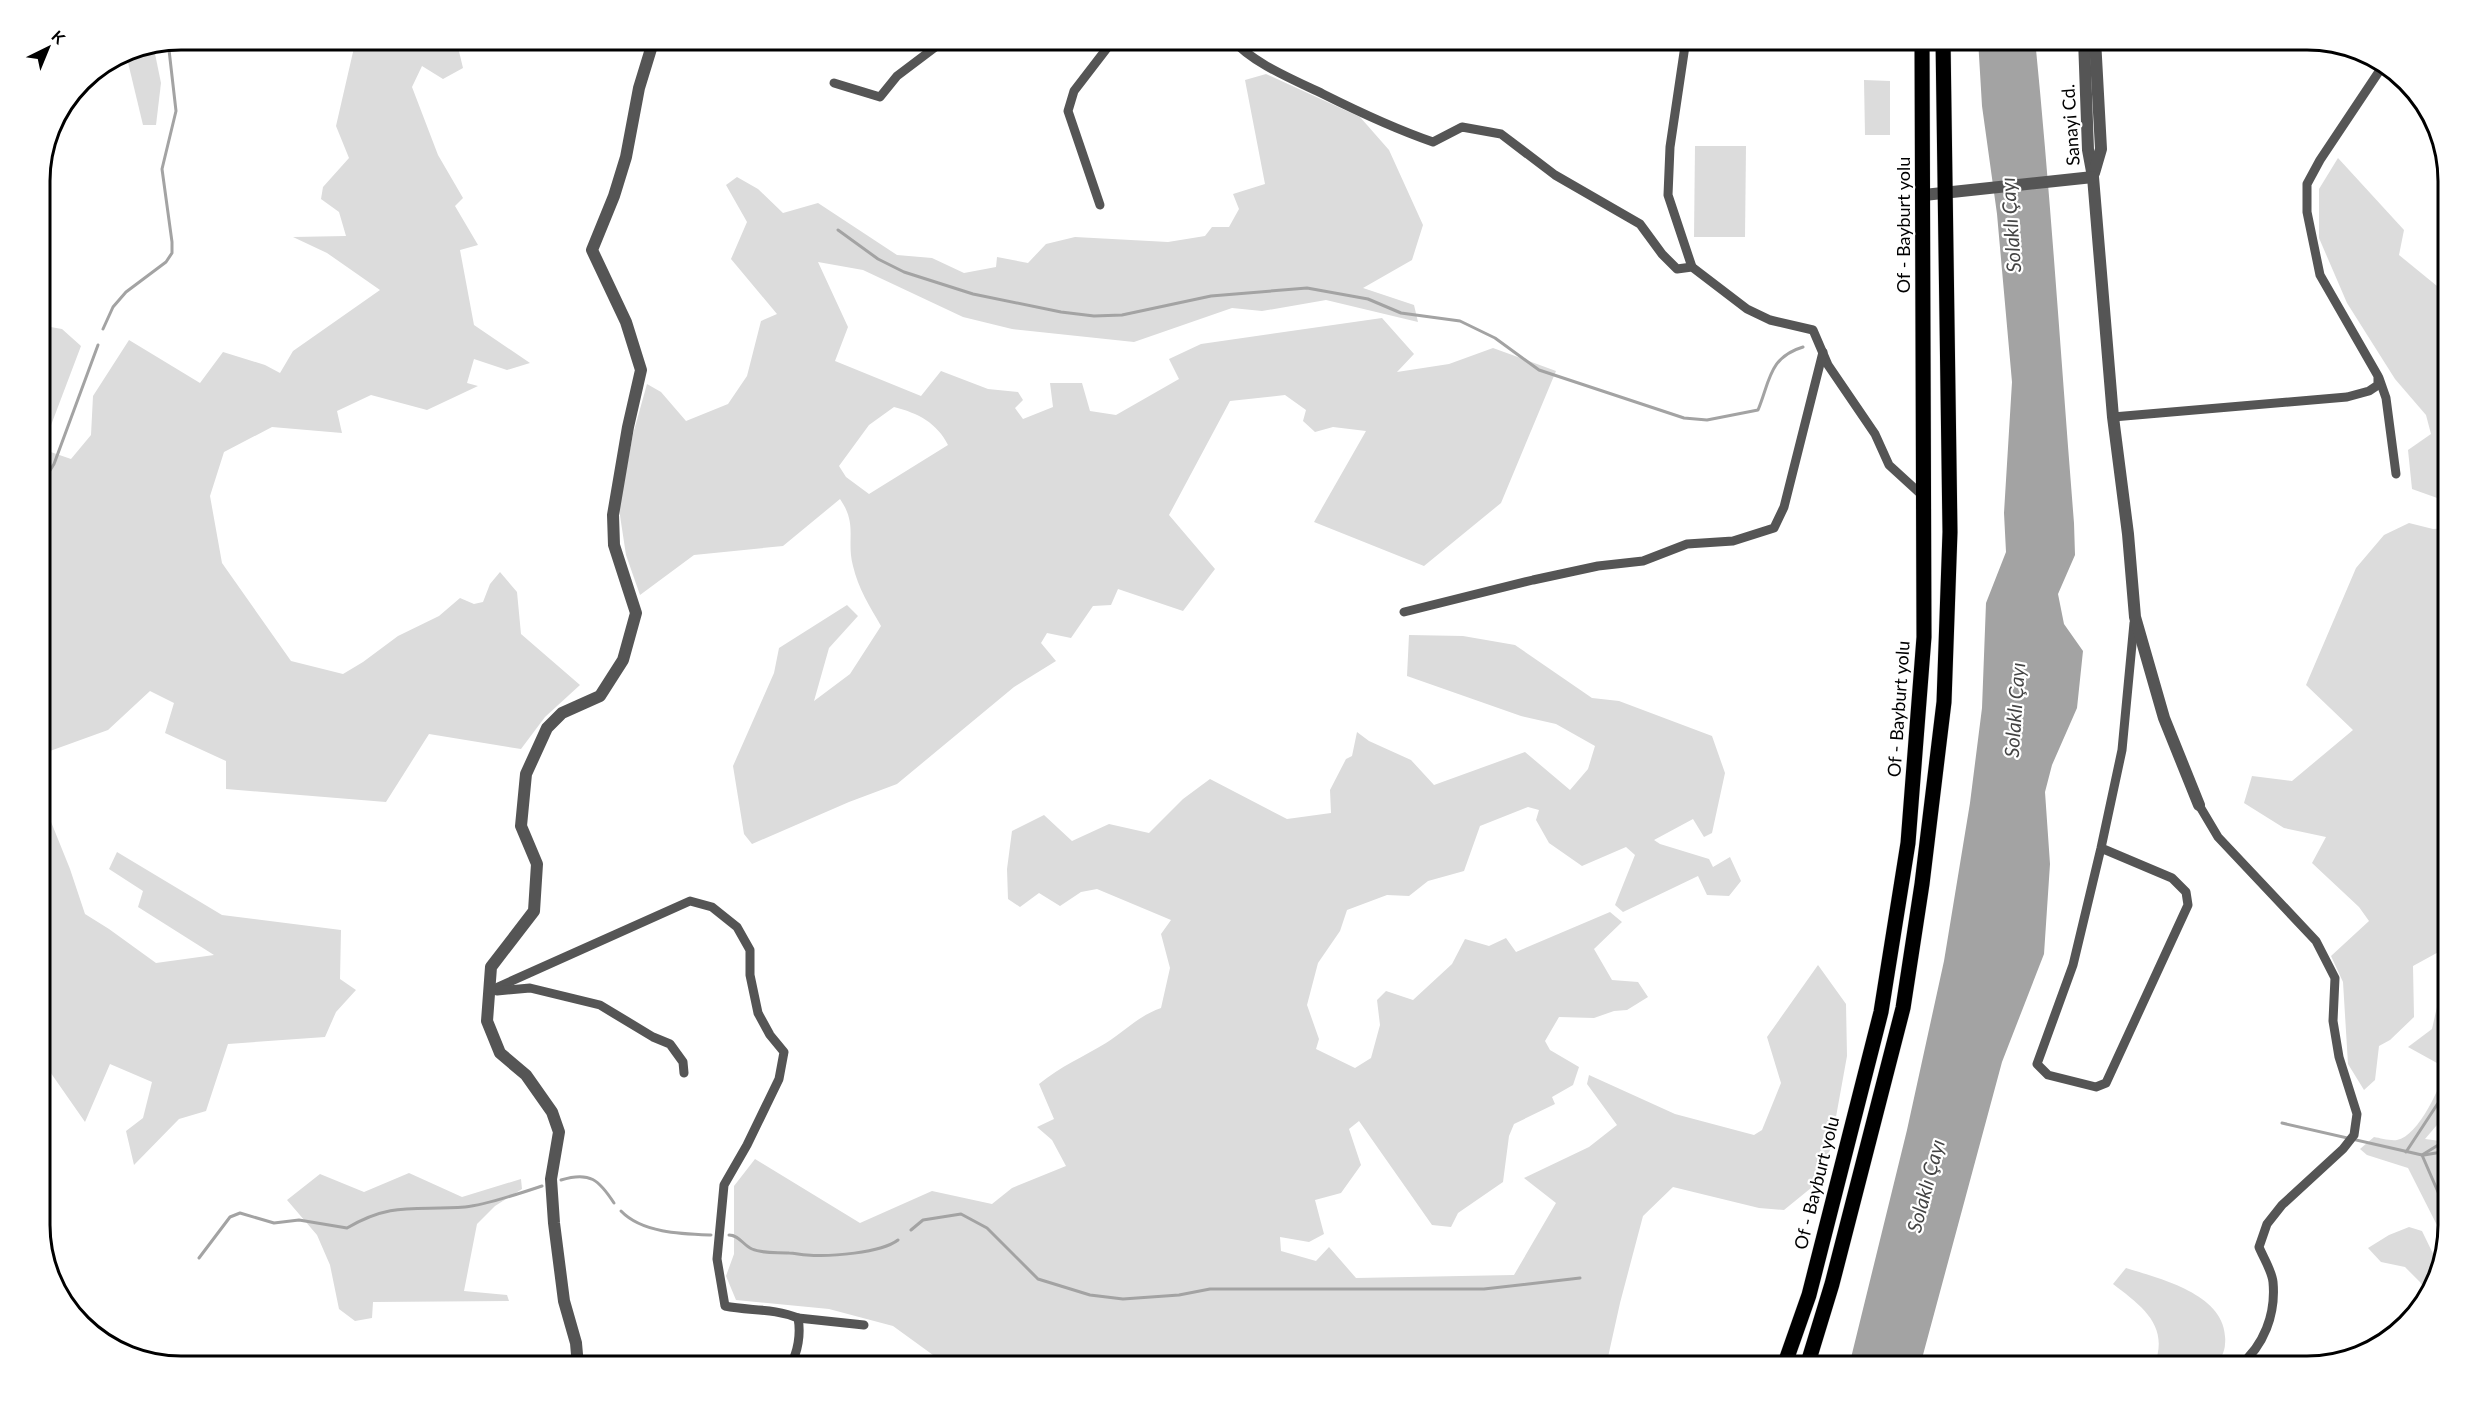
<svg xmlns="http://www.w3.org/2000/svg" width="2487" height="1405" viewBox="0 0 2487 1405" font-family="Lato,sans-serif">
  <style>
    .green { fill: #dcdcdc; fill-rule: evenodd }
    .water { fill: #a3a3a3 }
    .lines { fill: none; stroke-linecap: round; stroke-linejoin: round }
    .stream { stroke: #a3a3a3; stroke-width: 3 }
    .trunk-casing { stroke: #dbdbdb; stroke-width: 16 }
    .minor { stroke: #555; stroke-width: 9 }
    .tertiary { stroke: #555; stroke-width: 12 }
    .trunk { stroke: #000; stroke-width: 15 }
    .labels { text-anchor: middle; stroke-width: 4.5; stroke-linejoin: round; paint-order: stroke }
    .street-label { font-size: 18px; fill: #000; stroke: #fff }
    .water-label { font-size: 20px; font-style: italic; fill: #444; stroke: #fff }
    .rim { fill: none; stroke: #000; stroke-width: 3 }
  </style>
  <rect width="100%" height="100%" fill="#fff"/>
  <g class="green">
    <path d="M 356,39 L 456,39 L 463,68 L 443,79 L 422,66 L 412,87 L 438,155 L 463,198 L 455,206 L 478,245 L 460,250 L 474,325 L 530,363 L 507,370 L 474,359 L 467,383 L 478,386 L 427,410 L 371,395 L 337,411 L 342,433 L 272,427 L 224,452 L 210,496 L 222,563 L 291,661 L 343,674 L 363,662 L 398,636 L 439,616 L 460,598 L 474,604 L 483,602 L 490,584 L 500,572 L 517,592 L 521,634 L 580,685 L 545,717 L 521,749 L 429,734 L 386,802 L 226,789 L 226,761 L 165,733 L 174,703 L 150,691 L 108,730 L 39,755 L 39,325 L 62,329 L 81,346 L 42,449 L 71,459 L 91,435 L 93,396 L 129,340 L 200,383 L 223,352 L 265,365 L 280,373 L 293,351 L 380,290 L 327,253 L 293,237 L 346,236 L 339,212 L 321,199 L 323,187 L 349,158 L 336,126 Z"/>
    <path d="M 153,44 L 161,83 L 156,125 L 143,125 L 125,50 Z"/>
    <path d="M 1266,74 L 1360,117 L 1389,150 L 1423,225 L 1412,260 L 1363,288 L 1414,305 L 1418,322 L 1326,300 L 1262,311 L 1232,308 L 1134,342 L 1012,329 L 963,317 L 863,270 L 818,262 L 848,327 L 835,361 L 921,396 L 941,371 L 988,389 L 1018,392 L 1023,400 L 1015,408 L 1023,419 L 1053,407 L 1050,383 L 1082,383 L 1090,411 L 1116,415 L 1179,379 L 1169,359 L 1201,344 L 1382,318 L 1414,354 L 1397,372 L 1449,364 L 1493,348 L 1556,371 L 1501,503 L 1424,566 L 1314,522 L 1366,431 L 1333,427 L 1315,432 L 1303,421 L 1306,410 L 1285,395 L 1230,401 L 1169,515 L 1215,569 L 1183,611 L 1118,589 L 1111,605 L 1093,606 L 1071,638 L 1047,633 L 1041,643 L 1056,661 L 1014,687 L 897,784 L 849,802 L 752,844 L 744,834 L 733,766 L 774,673 L 779,648 L 847,605 L 858,616 L 829,648 L 814,701 L 850,674 L 881,626 C 870,607 858,588 853,566 C 846,539 858,525 840,499 L 783,546 L 694,555 L 640,595 L 626,555 L 619,509 L 633,434 L 647,384 L 661,392 L 686,421 L 728,404 L 747,376 L 761,321 L 777,314 L 731,259 L 747,222 L 726,185 L 737,177 L 758,189 L 783,213 L 818,203 L 897,255 L 932,258 L 964,273 L 996,267 L 997,257 L 1028,263 L 1046,244 L 1075,237 L 1168,242 L 1205,236 L 1212,227 L 1229,227 L 1239,209 L 1233,194 L 1265,184 L 1245,80 ZM 894,407 C 918,413 937,423 948,445 L 869,494 L 846,477 L 839,466 L 869,425 Z"/>
    <path d="M 1864,80 L 1890,81 L 1890,135 L 1865,135 Z"/>
    <path d="M 1695,146 L 1746,146 L 1745,237 L 1694,237 Z"/>
    <path d="M 2338,158 L 2404,230 L 2399,255 L 2448,295 L 2448,496 L 2440,499 L 2412,489 L 2408,450 L 2431,434 L 2426,415 L 2395,379 L 2347,303 L 2319,238 L 2319,189 Z"/>
    <path d="M 2409,523 L 2433,529 L 2448,528 L 2448,945 L 2444,949 L 2413,966 L 2414,1017 L 2390,1040 L 2379,1046 L 2375,1080 L 2364,1090 L 2348,1064 L 2343,982 L 2331,956 L 2369,921 L 2359,907 L 2312,863 L 2326,837 L 2284,828 L 2244,803 L 2252,776 L 2292,781 L 2353,730 L 2306,685 L 2356,568 L 2384,535 Z"/>
    <path d="M 1409,635 L 1463,636 L 1515,645 L 1592,698 L 1619,701 L 1712,736 L 1725,773 L 1712,833 L 1704,837 L 1693,819 L 1654,840 L 1660,844 L 1709,859 L 1713,867 L 1730,857 L 1741,881 L 1729,896 L 1707,895 L 1698,876 L 1623,912 L 1615,905 L 1635,855 L 1626,847 L 1582,866 L 1549,843 L 1536,820 L 1539,810 L 1528,807 L 1480,826 L 1464,871 L 1428,881 L 1409,896 L 1387,895 L 1347,910 L 1340,931 L 1318,963 L 1307,1005 L 1319,1039 L 1316,1049 L 1355,1068 L 1371,1058 L 1380,1025 L 1377,1000 L 1386,991 L 1413,1000 L 1452,964 L 1465,939 L 1489,946 L 1506,938 L 1516,952 L 1610,912 L 1622,922 L 1594,949 L 1612,980 L 1638,982 L 1648,997 L 1627,1010 L 1614,1011 L 1594,1018 L 1559,1017 L 1545,1041 L 1550,1050 L 1579,1067 L 1573,1085 L 1552,1097 L 1555,1104 L 1514,1124 L 1509,1136 L 1503,1182 L 1458,1213 L 1451,1227 L 1432,1225 L 1359,1121 L 1349,1129 L 1361,1165 L 1341,1193 L 1315,1200 L 1324,1234 L 1309,1242 L 1280,1237 L 1281,1251 L 1316,1261 L 1329,1247 L 1356,1278 L 1514,1275 L 1556,1203 L 1524,1178 L 1589,1147 L 1617,1125 L 1587,1084 L 1589,1075 L 1675,1114 L 1754,1135 L 1762,1130 L 1781,1083 L 1767,1037 L 1818,965 L 1846,1004 L 1847,1056 L 1830,1150 L 1811,1188 L 1784,1210 L 1759,1208 L 1673,1187 L 1643,1216 L 1620,1303 L 1606,1366 L 926,1366 L 933,1355 L 893,1326 L 829,1309 L 736,1300 L 726,1276 L 734,1254 L 734,1186 L 755,1159 L 860,1223 L 932,1191 L 992,1204 L 1012,1188 L 1066,1166 L 1052,1140 L 1037,1127 L 1054,1119 L 1039,1084 C 1061,1066 1083,1057 1106,1043 C 1125,1031 1140,1015 1161,1008 L 1170,968 L 1161,934 L 1171,920 L 1097,889 L 1081,892 L 1060,906 L 1039,893 L 1020,907 L 1008,899 L 1007,869 L 1012,831 L 1044,815 L 1072,841 L 1109,824 L 1149,833 L 1183,799 L 1210,779 L 1287,819 L 1331,813 L 1330,790 L 1346,759 L 1352,756 L 1357,732 L 1369,741 L 1411,760 L 1434,785 L 1525,752 L 1570,790 L 1588,769 L 1595,746 L 1556,724 L 1521,716 L 1407,676 Z"/>
    <path d="M 39,792 L 70,869 L 85,914 L 109,929 L 156,963 L 214,955 L 138,907 L 143,891 L 109,869 L 117,852 L 222,915 L 341,930 L 340,979 L 356,990 L 336,1012 L 325,1037 L 228,1044 L 206,1111 L 179,1119 L 134,1165 L 126,1131 L 143,1118 L 152,1082 L 110,1064 L 85,1122 L 39,1056 Z"/>
    <path d="M 2448,995 L 2448,1112 L 2425,1139 L 2448,1142 L 2448,1161 L 2441,1163 C 2449,1188 2451,1213 2444,1239 L 2408,1168 L 2367,1155 L 2360,1149 L 2374,1137 C 2380,1138 2390,1141 2397,1140 C 2419,1136 2442,1084 2447,1064 L 2437,1063 L 2408,1047 L 2432,1029 L 2439,998 Z"/>
    <path d="M 409,1173 L 462,1197 L 521,1179 L 522,1189 L 495,1206 L 477,1224 L 464,1291 L 507,1295 L 509,1301 L 373,1302 L 372,1318 L 355,1321 L 339,1309 L 330,1265 L 317,1235 L 287,1200 L 320,1174 L 364,1192 Z"/>
    <path d="M 2409,1227 L 2422,1231 L 2438,1264 L 2428,1296 L 2420,1282 L 2405,1267 L 2381,1262 L 2368,1248 L 2389,1235 Z"/>
    <path d="M 2126,1268 C 2161,1279 2230,1295 2225,1344 C 2225,1351 2220,1359 2218,1366 L 2154,1366 C 2170,1326 2143,1307 2113,1284 Z"/>
  </g>
  <path class="water" d="M 1978,39 L 2035,39 C 2051,200 2061,361 2074,523 L 2075,555 L 2058,594 L 2064,624 L 2083,651 L 2077,708 L 2052,765 L 2045,792 L 2050,864 L 2044,954 L 2002,1062 L 1920,1366 L 1849,1366 L 1907,1130 L 1944,961 L 1970,803 L 1982,708 L 1986,603 L 2006,552 L 2004,513 L 2012,382 L 1997,214 L 1982,106 Z"/>
  <g class="lines">
    <g class="stream">
      <path d="M 838,230 L 878,259 L 904,272 L 973,294 L 1061,312 L 1094,316 L 1122,315 L 1211,296 L 1307,288 L 1368,299 L 1401,313 L 1460,321 L 1495,338 L 1539,370 L 1684,418 L 1707,420 L 1758,410 C 1770,381 1769,357 1803,347"/>
      <path d="M 103,329 L 113,307 L 126,292 L 166,262 L 172,253 L 172,242 L 162,169 L 176,111 L 168,41"/>
      <path d="M 39,488 L 54,464 L 98,345"/>
      <path d="M 2282,1123 L 2422,1155 L 2448,1215"/>
      <path d="M 2406,1152 L 2446,1091 L 2448,1083"/>
      <path d="M 2422,1155 L 2448,1139"/>
      <path d="M 2424,1155 L 2448,1151"/>
      <path d="M 561,1180 C 590,1171 599,1180 614,1203"/>
      <path d="M 621,1211 C 642,1233 682,1234 711,1235"/>
      <path d="M 911,1230 L 923,1220 L 961,1214 L 987,1228 L 1038,1279 L 1090,1295 L 1123,1299 L 1179,1295 L 1210,1289 L 1484,1289 L 1580,1278"/>
      <path d="M 729,1235 C 739,1235 743,1245 752,1249 C 763,1254 777,1252 789,1253 C 795,1253 801,1255 807,1255 C 829,1257 881,1253 898,1240"/>
      <path d="M 199,1258 L 230,1217 L 240,1213 L 274,1223 L 299,1220 L 347,1228 C 393,1201 416,1211 465,1207 C 486,1205 521,1193 542,1186"/>
    </g>
    <g class="trunk-casing">
      <g id="trunk">
        <path d="M 1784,1366 L 1809,1295 L 1881,1012 L 1908,843 L 1924,637 L 1922,39"/>
        <path d="M 1807,1366 L 1832,1284 L 1903,1008 L 1922,884 L 1944,702 L 1950,532 L 1943,39"/>
      </g>
    </g>
    <g class="minor">
      <path d="M 1232,39 C 1252,63 1294,80 1323,94 C 1359,112 1395,129 1433,142 L 1462,127 L 1501,134 L 1555,175 L 1640,224 L 1662,254 L 1677,269 L 1692,267 L 1747,309 L 1770,320 L 1813,330 L 1828,365 L 1875,434 L 1889,465 L 1924,497"/>
      <path d="M 1686,39 L 1670,147 L 1668,195 L 1692,267"/>
      <path d="M 834,83 L 880,97 L 897,76 L 946,39"/>
      <path d="M 1100,205 L 1068,111 L 1074,91 L 1114,39"/>
      <path d="M 2379,378 L 2386,398 L 2396,474"/>
      <path d="M 2113,417 L 2347,397 L 2369,391 L 2378,385 L 2378,376 L 2320,275 L 2307,212 L 2307,184 L 2320,160 L 2384,64"/>
      <path d="M 1404,612 L 1533,580 L 1598,566 L 1643,561 L 1687,544 L 1733,541 L 1774,528 L 1784,507 L 1823,352"/>
      <path d="M 2199,805 L 2218,837 L 2316,941 L 2335,978 L 2333,1021 L 2339,1057 L 2357,1114 L 2354,1135 L 2343,1149 L 2282,1205 L 2267,1224 L 2259,1247 C 2263,1257 2272,1271 2273,1282 C 2276,1314 2264,1346 2239,1366"/>
      <path d="M 2101,848 L 2172,878 L 2186,892 L 2188,905 L 2106,1083 L 2096,1087 L 2048,1075 L 2037,1064 L 2073,965 L 2101,848 L 2122,750 L 2134,623"/>
      <path d="M 489,991 L 690,901 L 712,907 L 737,927 L 750,950 L 750,975 L 758,1013 L 770,1035 L 784,1052 L 779,1079 L 747,1145 L 724,1185 L 717,1259 L 725,1306 C 749,1311 774,1308 798,1318 C 801,1334 798,1352 790,1366"/>
      <path d="M 497,991 L 530,988 L 600,1005 L 653,1037 L 670,1044 L 683,1062 L 684,1073"/>
      <path d="M 798,1318 L 864,1325"/>
    </g>
    <g class="tertiary">
      <path d="M 2084,39 L 2088,150 L 2093,177 L 2113,417 L 2128,534 L 2135,617 L 2164,718 L 2199,805"/>
      <path d="M 2094,173 L 2101,149 L 2095,39"/>
      <path d="M 1924,195 L 2093,177"/>
      <path d="M 578,1366 L 576,1343 L 564,1301 L 554,1223 L 551,1179 L 559,1132 L 552,1112 L 526,1075 L 500,1053 L 487,1021 L 491,967 L 534,911 L 537,864 L 521,826 L 526,774 L 547,728 L 562,713 L 600,696 L 623,660 L 636,613 L 614,545 L 613,515 L 628,427 L 641,370 L 626,322 L 592,250 L 614,196 L 626,157 L 639,88 L 654,39"/>
    </g>
    <use href="#trunk" class="trunk"/>
  </g>
  <g class="labels">
    <g class="street-label">
      <text transform="translate(2071 125) rotate(-94)" y="6">Sanayi Cd.</text>
      <text transform="translate(1904 225) rotate(-90)" y="6">Of - Bayburt yolu</text>
      <text transform="translate(1899 709) rotate(-86)" y="6">Of - Bayburt yolu</text>
      <text transform="translate(1817 1183) rotate(-76)" y="6">Of - Bayburt yolu</text>
    </g>
    <g class="water-label">
      <text transform="translate(2011 225) rotate(-94)" y="7">Solaklı Çayı</text>
      <text transform="translate(2015 710) rotate(-86)" y="7">Solaklı Çayı</text>
      <text transform="translate(1926 1186) rotate(-75)" y="7">Solaklı Çayı</text>
    </g>
  </g>
  <path d="M0 0H2487V1405H0ZM181 50H2307A131 131 0 0 1 2438 181V1225A131 131 0 0 1 2307 1356H181A131 131 0 0 1 50 1225V181A131 131 0 0 1 181 50Z" fill="#fff" fill-rule="evenodd"/>
  <path class="rim" d="M181 50H2307A131 131 0 0 1 2438 181V1225A131 131 0 0 1 2307 1356H181A131 131 0 0 1 50 1225V181A131 131 0 0 1 181 50Z"/>
  <g transform="translate(48 48) rotate(43)" stroke="#ffffff" stroke-width="4.5" paint-order="stroke">
  <path d="M0-4.5L10 22L0 15L-10 22Z" fill="#000000"/>
  <text y="-9" font-size="16" font-weight="bold" text-anchor="middle" fill="#000000">K</text>
  </g>
</svg>
